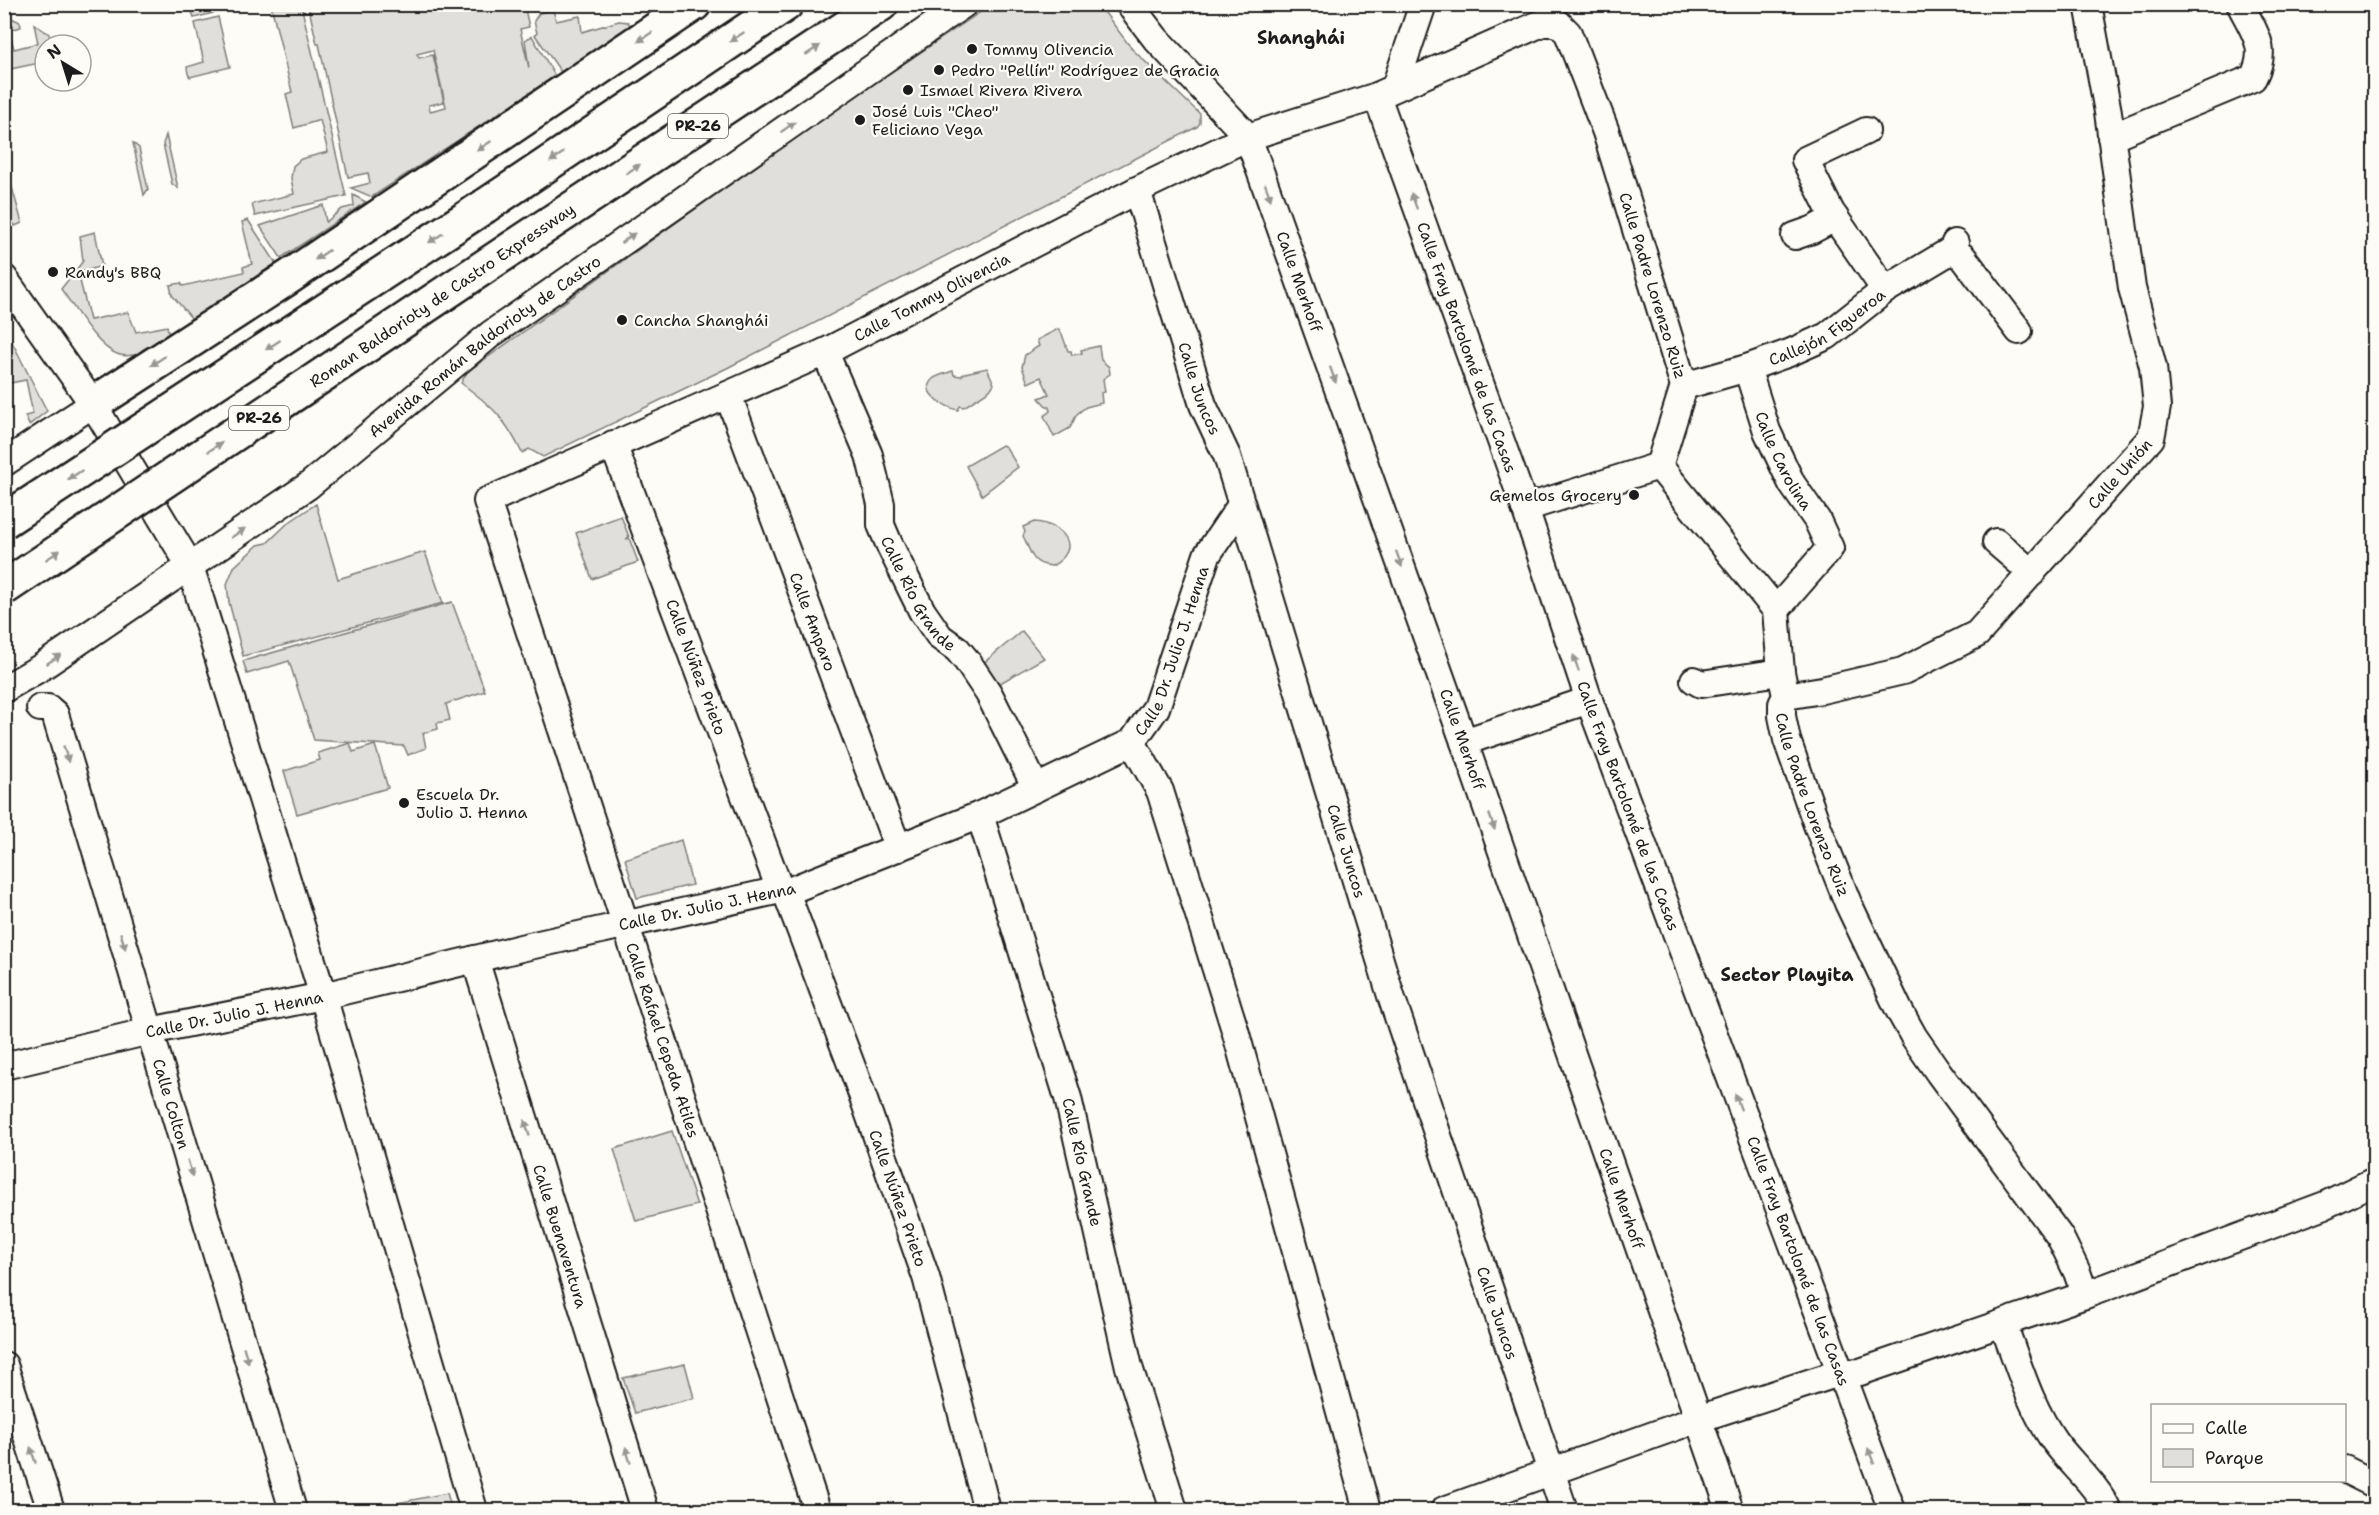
<svg xmlns="http://www.w3.org/2000/svg" width="2379" height="1515" viewBox="0 0 2379 1515" font-family="'Shantell Sans',sans-serif">
  <style>
    .green { fill: #e0dfdb; stroke: #7e7e7c; stroke-width: 1.5; fill-rule: evenodd }
    .lines { fill: none; stroke-linecap: round; stroke-linejoin: round }
    .minor-casing { stroke: #1c1c1c; stroke-width: 30 }
    .highway-casing { stroke: #1c1c1c; stroke-width: 38 }
    .minor { stroke: #fdfcf7; stroke-width: 26 }
    .highway { stroke: #fdfcf7; stroke-width: 33 }
    .highway-bridge-casing { stroke: #1c1c1c; stroke-width: 38; stroke-linecap: butt }
    .highway-bridge { stroke: #fdfcf7; stroke-width: 33 }
    .oneway { fill: #989794 }
    .poi-dot { fill: #1c1c1c; stroke: #fdfcf7; stroke-width: 2 }
    .labels { text-anchor: middle; stroke-width: 4.5; stroke-linejoin: round; paint-order: stroke }
    .shield { fill: #fdfcf7; stroke: #605f5e; stroke-width: 1.5 }
    .shield-label { font-size: 15px; font-weight: bold; fill: #1c1c1c }
    .poi-label { font-size: 16px; fill: #1c1c1c; stroke: #fdfcf7; text-anchor: start }
    .street-label { font-size: 16px; fill: #1c1c1c; stroke: #fdfcf7 }
    .neighbourhood-label { font-size: 18px; font-weight: bold; fill: #1c1c1c; stroke: #fdfcf7 }
  </style>
  <rect width="100%" height="100%" fill="#fdfcf7"/>
  <filter id="ink" filterUnits="userSpaceOnUse"><feTurbulence type="fractalNoise" baseFrequency=".0167" numOctaves="2"/><feDisplacementMap in="SourceGraphic" scale="12" xChannelSelector="R" yChannelSelector="G"/><feConvolveMatrix kernelMatrix="1 2 1 2 8 2 1 2 1" color-interpolation-filters="sRGB"/></filter>
  <g filter="url(#ink)">
    <g class="green">
      <path d="M 190,5 L 216,5 L 217,12 L 194,18 Z"/>
      <path d="M 271,5 L 301,5 L 346,196 L 255,216 L 252,204 L 294,194 L 291,178 L 293,166 L 301,159 L 328,152 L 320,120 L 294,128 L 286,94 L 292,92 Z"/>
      <path d="M 308,5 L 524,5 L 529,27 L 520,29 L 529,68 L 525,40 L 532,36 L 555,76 L 372,197 L 351,188 L 370,183 L 368,173 L 348,177 L 319,44 L 317,44 ZM 433,50 L 446,107 L 430,111 L 429,105 L 444,102 L 433,55 L 419,58 L 417,54 Z"/>
      <path d="M 991,5 L 1099,5 L 1132,49 L 1200,114 L 1200,123 L 1197,127 L 727,368 L 543,457 L 529,449 L 522,453 C 505,418 492,406 461,383 L 467,372 L 814,124 Z"/>
      <path d="M 553,10 L 556,21 L 580,16 L 582,32 L 619,21 L 628,22 L 632,28 L 629,27 L 561,72 L 535,35 L 537,33 L 534,21 L 539,13 Z"/>
      <path d="M 5,15 L 20,22 L 21,27 L 9,30 L 14,49 L 38,43 L 34,24 L 49,34 L 52,45 L 45,45 L 45,62 L 10,69 L 5,44 Z"/>
      <path d="M 218,17 L 230,67 L 190,77 L 188,74 L 187,67 L 204,62 L 195,23 Z"/>
      <path d="M 166,135 L 178,188 L 172,184 L 163,144 Z"/>
      <path d="M 133,143 L 139,148 L 148,189 L 144,195 Z"/>
      <path d="M 8,173 L 22,223 L 15,226 L 5,211 L 5,174 Z"/>
      <path d="M 353,195 L 366,202 L 281,258 L 260,226 L 323,205 L 326,222 L 342,209 L 354,206 Z"/>
      <path d="M 248,220 L 276,263 L 192,319 L 172,295 L 170,285 L 181,283 L 183,286 L 244,272 L 243,267 L 252,264 L 242,222 Z"/>
      <path d="M 95,232 L 102,266 L 78,273 L 90,320 L 128,312 L 136,332 L 167,326 L 169,335 L 142,350 L 141,355 C 133,354 125,358 117,354 C 96,346 75,308 61,289 L 83,261 L 80,236 Z"/>
      <path d="M 5,328 L 47,411 L 29,425 L 25,416 L 33,414 L 26,380 L 5,384 Z"/>
      <path d="M 1058,329 L 1062,334 L 1068,351 L 1071,351 L 1072,355 L 1082,353 L 1081,350 L 1099,346 L 1101,360 L 1109,367 L 1110,374 L 1103,379 L 1105,392 L 1101,393 L 1102,403 L 1086,407 L 1077,414 L 1070,428 L 1054,437 L 1044,416 L 1050,411 L 1049,407 L 1045,405 L 1039,398 L 1049,394 L 1041,377 L 1028,383 L 1022,367 L 1025,355 L 1039,346 L 1037,340 Z"/>
      <path d="M 987,368 L 994,384 L 990,390 L 964,407 L 960,406 L 958,410 C 947,408 916,392 934,378 C 939,375 947,373 953,371 L 954,375 L 961,376 L 965,373 Z"/>
      <path d="M 1002,445 L 1006,447 L 1018,467 L 982,495 L 966,466 Z"/>
      <path d="M 316,504 L 338,579 L 425,552 L 443,603 L 243,656 L 229,602 L 227,584 L 234,567 L 258,545 L 267,543 L 288,523 Z"/>
      <path d="M 621,516 L 629,537 L 626,539 L 629,538 L 638,562 L 592,579 L 576,533 Z"/>
      <path d="M 1034,522 C 1063,524 1084,548 1052,566 C 1030,564 1032,553 1023,536 L 1025,532 L 1023,527 Z"/>
      <path d="M 452,602 L 485,691 L 446,704 L 450,720 L 437,723 L 438,729 L 423,733 L 426,748 L 408,755 L 404,746 L 314,740 L 289,661 L 247,674 L 243,661 Z"/>
      <path d="M 1022,631 L 1044,658 L 995,686 L 981,665 Z"/>
      <path d="M 350,743 L 353,752 L 375,745 L 388,788 L 297,814 L 284,771 L 320,760 L 318,753 Z"/>
      <path d="M 681,840 L 692,885 L 637,898 L 625,859 Z"/>
      <path d="M 672,1131 L 697,1205 L 636,1221 L 614,1149 Z"/>
      <path d="M 685,1364 L 694,1398 L 635,1413 L 623,1378 Z"/>
      <path d="M 447,1493 L 452,1510 L 389,1510 L 387,1505 Z"/>
    </g>
    <g class="lines">
      <g class="minor-casing">
        <g id="minor">
          <path id="s1" d="M 1129,4 L 1156,39 L 1248,137 L 1464,742 L 1730,1510"/>
          <path d="M 1395,87 L 1423,4"/>
          <path id="s2" d="M 1377,96 L 1525,508 L 1589,700 L 1892,1510"/>
          <path d="M 1866,131 L 1805,160 L 1831,212 L 1885,290"/>
          <path d="M 2111,137 L 2253,78 C 2269,48 2254,32 2240,4"/>
          <path id="s3" d="M 1137,190 L 1203,405 L 1227,456 L 1391,996 L 1564,1510"/>
          <path d="M 1795,236 L 1812,230 L 1835,218"/>
          <path d="M 1952,250 L 1963,257 L 2019,331"/>
          <path d="M 4,278 L 93,404 L 190,566 L 323,996 L 474,1510"/>
          <path id="s4" d="M 825,352 L 869,455 L 881,504 L 881,525 L 890,546 L 922,611 L 940,637 L 957,649 L 967,661 L 989,694 L 1036,788"/>
          <path id="s5" d="M 1747,368 L 1767,431 L 1792,484 L 1817,520 L 1830,548 L 1776,610"/>
          <path id="s6" d="M 1684,386 L 1747,368 L 1789,353 L 1827,336 L 1885,290 L 1952,250 L 1955,243"/>
          <path id="s7" d="M 728,395 L 898,848"/>
          <path id="s8" d="M 613,444 L 780,890"/>
          <path d="M 4,463 L 93,404"/>
          <path d="M 1525,508 L 1659,466"/>
          <path d="M 1996,542 L 2032,573"/>
          <path d="M 1694,680 L 1701,684 L 1781,672"/>
          <path id="s9" d="M 4,689 L 40,668 L 308,486 L 491,334 L 964,4"/>
          <path id="s10" d="M 1786,696 L 1822,690 L 1903,671 L 1977,634 L 2151,438 L 2157,407 L 2153,367 L 2132,288 L 2108,112 L 2088,4"/>
          <path id="s11" d="M 40,708 L 48,708 L 55,714 L 293,1510"/>
          <path d="M 1132,742 L 1160,791 L 1235,1030 L 1367,1510"/>
          <path d="M 1464,742 L 1589,700"/>
          <path id="s12" d="M 980,815 L 1068,1098 L 1129,1367 L 1174,1510"/>
          <path id="s13" d="M 786,892 L 858,1083 L 926,1277 L 987,1510"/>
          <path id="s14" d="M 475,959 L 645,1510"/>
          <path id="s15" d="M 4,1066 L 150,1031 L 323,996 L 525,947 L 780,890 L 786,892 L 980,815 L 1132,742 L 1156,708 L 1207,555 L 1241,505"/>
          <path d="M 2003,1324 C 2018,1363 2030,1407 2055,1442 C 2072,1465 2096,1484 2108,1510"/>
          <path d="M 4,1365 L 51,1510"/>
          <path d="M 2344,1469 L 2374,1484"/>
          <path id="s16" d="M 817,1510 L 487,501 L 825,352 L 1137,190 L 1248,137 L 1377,96 L 1542,23 L 1558,23 L 1568,33 L 1606,132 L 1684,386 L 1659,466 L 1776,610 L 1781,672 L 1786,696 L 1782,704 L 1782,716 L 1787,740 L 1817,825 L 1848,903 L 1899,1010 L 1914,1037 L 1939,1073 L 2060,1237 L 2077,1272 L 2085,1295"/>
          <path d="M 1444,1510 L 1698,1419 L 1839,1373 L 1860,1372 L 2085,1295 L 2325,1205 L 2374,1181"/>
        </g>
      </g>
      <g class="highway-casing">
        <g id="highway">
          <path d="M 485,206 L 786,4"/>
          <path d="M 514,247 L 881,4"/>
          <path d="M 93,404 L 289,277 L 694,4"/>
        </g>
      </g>
      <use href="#minor" class="minor"/>
      <use href="#highway" class="highway"/>
      <g class="highway-bridge-casing">
        <g id="highway-bridge">
          <path d="M 4,521 L 485,206"/>
          <path d="M 4,588 L 514,247"/>
        </g>
      </g>
      <use href="#highway-bridge" class="highway-bridge"/>
    </g>
    <defs><path id="oneway-solid" d="M-6-.8H1V-3.2L6.5 0L1 3.2V.8H-6Z" transform="scale(1.5)"/></defs>
    <g class="oneway">
      <use href="#oneway-solid" transform="translate(645 37) rotate(146)"/>
      <use href="#oneway-solid" transform="translate(737 37) rotate(146)"/>
      <use href="#oneway-solid" transform="translate(813 50) rotate(-33)"/>
      <use href="#oneway-solid" transform="translate(788 127) rotate(-35)"/>
      <use href="#oneway-solid" transform="translate(484 146) rotate(146)"/>
      <use href="#oneway-solid" transform="translate(557 157) rotate(146)"/>
      <use href="#oneway-solid" transform="translate(633 169) rotate(-33)"/>
      <use href="#oneway-solid" transform="translate(1268 192) rotate(70)"/>
      <use href="#oneway-solid" transform="translate(1414 201) rotate(-110)"/>
      <use href="#oneway-solid" transform="translate(436 238) rotate(147)"/>
      <use href="#oneway-solid" transform="translate(628 238) rotate(-35)"/>
      <use href="#oneway-solid" transform="translate(322 255) rotate(146)"/>
      <use href="#oneway-solid" transform="translate(273 345) rotate(147)"/>
      <use href="#oneway-solid" transform="translate(158 361) rotate(147)"/>
      <use href="#oneway-solid" transform="translate(1333 375) rotate(70)"/>
      <use href="#oneway-solid" transform="translate(215 447) rotate(-34)"/>
      <use href="#oneway-solid" transform="translate(75 475) rotate(147)"/>
      <use href="#oneway-solid" transform="translate(238 533) rotate(-34)"/>
      <use href="#oneway-solid" transform="translate(53 555) rotate(-34)"/>
      <use href="#oneway-solid" transform="translate(1399 559) rotate(70)"/>
      <use href="#oneway-solid" transform="translate(54 659) rotate(-34)"/>
      <use href="#oneway-solid" transform="translate(1576 663) rotate(-108)"/>
      <use href="#oneway-solid" transform="translate(66 754) rotate(73)"/>
      <use href="#oneway-solid" transform="translate(1492 822) rotate(71)"/>
      <use href="#oneway-solid" transform="translate(123 941) rotate(73)"/>
      <use href="#oneway-solid" transform="translate(1738 1102) rotate(-110)"/>
      <use href="#oneway-solid" transform="translate(527 1128) rotate(-107)"/>
      <use href="#oneway-solid" transform="translate(190 1168) rotate(73)"/>
      <use href="#oneway-solid" transform="translate(246 1355) rotate(73)"/>
      <use href="#oneway-solid" transform="translate(33 1455) rotate(-108)"/>
      <use href="#oneway-solid" transform="translate(628 1455) rotate(-107)"/>
      <use href="#oneway-solid" transform="translate(1871 1456) rotate(-111)"/>
    </g>
  </g>
  <g class="poi-dot">
    <circle cx="972" cy="49" r="6"/>
    <circle cx="939" cy="70" r="6"/>
    <circle cx="908" cy="90" r="6"/>
    <circle cx="860" cy="120" r="6"/>
    <circle cx="53" cy="272" r="6"/>
    <circle cx="622" cy="320" r="6"/>
    <circle cx="1634" cy="495" r="6"/>
    <circle cx="404" cy="803" r="6"/>
  </g>
  <g class="labels">
    <g class="shield">
      <rect x="668" y="114" width="60" height="24" rx="4.5"/>
      <rect x="229" y="406" width="60" height="24" rx="4.5"/>
    </g>
    <g class="shield-label">
      <text x="698" y="131">PR-26</text>
      <text x="259" y="423">PR-26</text>
    </g>
    <g class="poi-label">
      <text x="984" y="55">Tommy Olivencia</text>
      <text x="951" y="76">Pedro "Pellín" Rodríguez de Gracia</text>
      <text x="920" y="96">Ismael Rivera Rivera</text>
      <text x="872" y="117">José Luis "Cheo"<tspan x="872" dy="18">Feliciano Vega</tspan></text>
      <text x="65" y="278">Randy's BBQ</text>
      <text x="634" y="326">Cancha Shanghái</text>
      <text x="1622" y="501" text-anchor="end">Gemelos Grocery</text>
      <text x="416" y="800">Escuela Dr.<tspan x="416" dy="18">Julio J. Henna</tspan></text>
    </g>
    <g class="street-label">
      <text dy="6" stroke="none"><textPath href="#s1" startOffset="332">Calle Merhoff</textPath></text>
      <text dy="6" stroke="none"><textPath href="#s16" startOffset="2518">Calle Padre Lorenzo Ruiz</textPath></text>
      <text transform="translate(442 295) rotate(-34)" y="6">Roman Baldorioty de Castro Expressway</text>
      <text dy="6" stroke="none"><textPath href="#s16" startOffset="1551">Calle Tommy Olivencia</textPath></text>
      <text dy="6" stroke="none"><textPath href="#s6" startOffset="156">Callejón Figueroa</textPath></text>
      <text dy="6" stroke="none"><textPath href="#s9" startOffset="591">Avenida Román Baldorioty de Castro</textPath></text>
      <text dy="6" stroke="none"><textPath href="#s2" startOffset="267">Calle Fray Bartolomé de las Casas</textPath></text>
      <text dy="6" stroke="none"><textPath href="#s3" startOffset="208">Calle Juncos</textPath></text>
      <text dy="6" stroke="none"><textPath href="#s5" startOffset="100">Calle Carolina</textPath></text>
      <text dy="6" stroke="none"><textPath href="#s10" startOffset="417">Calle Unión</textPath></text>
      <text dy="6" stroke="none"><textPath href="#s4" startOffset="262">Calle Río Grande</textPath></text>
      <text dy="6" stroke="none"><textPath href="#s7" startOffset="242">Calle Amparo</textPath></text>
      <text dy="6" stroke="none"><textPath href="#s15" startOffset="1280">Calle Dr. Julio J. Henna</textPath></text>
      <text dy="6" stroke="none"><textPath href="#s8" startOffset="238">Calle Núñez Prieto</textPath></text>
      <text dy="6" stroke="none"><textPath href="#s1" startOffset="818">Calle Merhoff</textPath></text>
      <text dy="6" stroke="none"><textPath href="#s16" startOffset="3094">Calle Padre Lorenzo Ruiz</textPath></text>
      <text dy="6" stroke="none"><textPath href="#s2" startOffset="753">Calle Fray Bartolomé de las Casas</textPath></text>
      <text dy="6" stroke="none"><textPath href="#s3" startOffset="694">Calle Juncos</textPath></text>
      <text transform="translate(707 906) rotate(-12)" y="6">Calle Dr. Julio J. Henna</text>
      <text dy="6" stroke="none"><textPath href="#s15" startOffset="236">Calle Dr. Julio J. Henna</textPath></text>
      <text transform="translate(663 1040) rotate(72)" y="6">Calle Rafael Cepeda Atiles</text>
      <text dy="6" stroke="none"><textPath href="#s11" startOffset="424">Calle Colton</textPath></text>
      <text dy="6" stroke="none"><textPath href="#s12" startOffset="362">Calle Río Grande</textPath></text>
      <text dy="6" stroke="none"><textPath href="#s13" startOffset="326">Calle Núñez Prieto</textPath></text>
      <text dy="6" stroke="none"><textPath href="#s1" startOffset="1304">Calle Merhoff</textPath></text>
      <text dy="6" stroke="none"><textPath href="#s14" startOffset="290">Calle Buenaventura</textPath></text>
      <text dy="6" stroke="none"><textPath href="#s2" startOffset="1239">Calle Fray Bartolomé de las Casas</textPath></text>
      <text dy="6" stroke="none"><textPath href="#s3" startOffset="1180">Calle Juncos</textPath></text>
    </g>
    <g class="neighbourhood-label">
      <text x="1301" y="44">Shanghái</text>
      <text x="1787" y="981">Sector Playita</text>
    </g>
  </g>
  <rect width="2379" height="1515" fill="none" stroke="#fdfcf7" stroke-width="24"/>
  <rect x="12" y="12" width="2355" height="1491" fill="none" stroke="#1c1c1c" stroke-width="2" filter="url(#ink)"/>
  <rect x="2151" y="1404" width="195" height="78" fill="#fdfcf7" stroke="#a3a29f" stroke-width="1.5"/>
  <rect x="2163" y="1424" width="30" height="9" fill="#fdfcf7" stroke="#a3a29f" stroke-width="1.5"/>
  <text x="2205" y="1434" font-size="18" fill="#1c1c1c">Calle</text>
  <rect x="2163" y="1449" width="30" height="18" fill="#e0dfdb" stroke="#a3a29f" stroke-width="1.5"/>
  <text x="2205" y="1464" font-size="18" fill="#1c1c1c">Parque</text>
  <g transform="translate(63 63) rotate(322)"><circle r="28" fill="#fdfcf7" stroke="#a3a29f" stroke-width="1.5"/>
  <path d="M0-4.5L10 22L0 15L-10 22Z" fill="#1c1c1c"/>
  <text y="-9" font-size="16" font-weight="bold" text-anchor="middle" fill="#1c1c1c">N</text>
  </g>
</svg>
